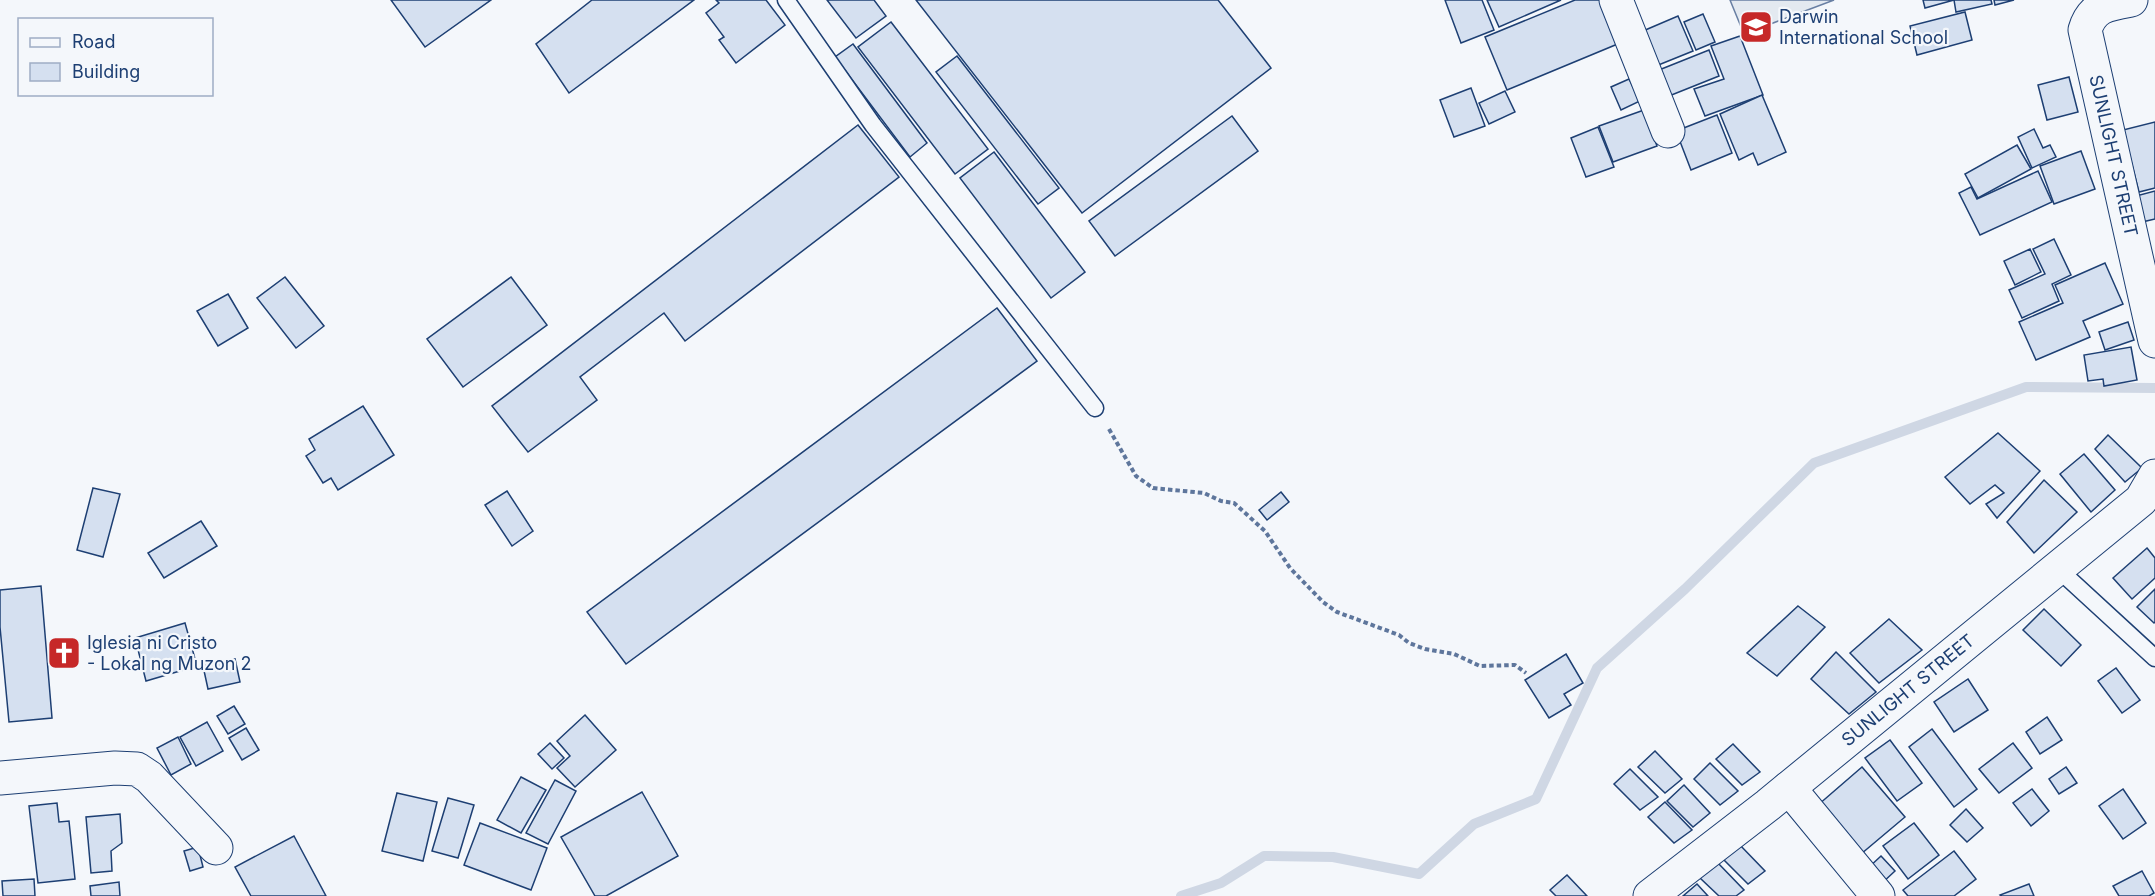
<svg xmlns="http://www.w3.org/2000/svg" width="2155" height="896" viewBox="0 0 2155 896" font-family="Inter,sans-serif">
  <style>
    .green { fill: #e3e9f0; stroke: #687fa3; stroke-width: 1.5 }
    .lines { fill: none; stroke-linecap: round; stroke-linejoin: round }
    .stream { stroke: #cfd7e4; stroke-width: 10 }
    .building { fill: #d5e0f0; stroke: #1d3f73; stroke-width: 1.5 }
    .lane-casing { stroke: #1d3f73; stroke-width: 19 }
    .street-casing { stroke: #1d3f73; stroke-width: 35 }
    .path { stroke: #5e769c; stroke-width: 4; stroke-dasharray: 4.5 3; stroke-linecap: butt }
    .lane { stroke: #f4f7fb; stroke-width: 16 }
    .street { stroke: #f4f7fb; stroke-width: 33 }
    .labels { text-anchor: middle; stroke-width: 4.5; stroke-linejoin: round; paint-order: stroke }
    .poi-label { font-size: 18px; fill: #1d3f73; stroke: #f4f7fb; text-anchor: start }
    .street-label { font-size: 18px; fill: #1d3f73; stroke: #f4f7fb }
  </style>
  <rect width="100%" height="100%" fill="#f4f7fb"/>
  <path class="green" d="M 1730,0 L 1834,0 L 1744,34 Z"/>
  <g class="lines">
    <path class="stream" d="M 1181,896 L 1221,883 L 1264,856 L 1333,857 L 1419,874 L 1474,824 L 1536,799 L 1597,668 L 1685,589 L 1814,463 L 2026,387 L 2154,388"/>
  </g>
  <g class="building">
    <path d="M 391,0 L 491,0 L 425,47 Z"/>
    <path d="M 592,0 L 694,0 L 569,93 L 536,44 Z"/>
    <path d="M 716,0 L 766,0 L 785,25 L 736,63 L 719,40 L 724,37 L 706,13 L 719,3 Z"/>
    <path d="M 827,0 L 874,0 L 886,16 L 856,38 Z"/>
    <path d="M 916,0 L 1218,0 L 1271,68 L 1082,213 Z"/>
    <path d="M 1445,0 L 1482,0 L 1494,30 L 1461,43 Z"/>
    <path d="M 1487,0 L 1561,0 L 1499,27 Z"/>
    <path d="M 1575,0 L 1602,0 L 1620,43 L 1507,90 L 1485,37 Z"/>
    <path d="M 1923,0 L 1954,0 L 1925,8 Z"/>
    <path d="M 1954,0 L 1991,0 L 1992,4 L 1956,12 Z"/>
    <path d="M 1994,0 L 2014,0 L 1995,5 Z"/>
    <path d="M 1965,12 L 1972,40 L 1917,55 L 1910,26 Z"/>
    <path d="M 1703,14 L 1715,42 L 1696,50 L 1684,22 Z"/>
    <path d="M 1678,16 L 1693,51 L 1651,68 L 1636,34 Z"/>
    <path d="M 891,22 L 988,149 L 955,174 L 858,47 Z"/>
    <path d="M 1740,36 L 1763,95 L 1705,116 L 1694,89 L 1724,79 L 1711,46 Z"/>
    <path d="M 853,44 L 927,143 L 910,157 L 835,57 Z"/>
    <path d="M 1709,50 L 1719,76 L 1659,100 L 1649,74 Z"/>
    <path d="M 957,56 L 1059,188 L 1038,204 L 936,72 Z"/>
    <path d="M 2069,77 L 2078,112 L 2047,120 L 2038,85 Z"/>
    <path d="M 1629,79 L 1640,101 L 1621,110 L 1611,87 Z"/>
    <path d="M 1471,88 L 1485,126 L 1454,137 L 1440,100 Z"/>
    <path d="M 1505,91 L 1515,112 L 1489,124 L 1479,103 Z"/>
    <path d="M 1762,95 L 1786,152 L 1758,165 L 1753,153 L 1739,160 L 1720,114 Z"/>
    <path d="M 1644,110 L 1657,146 L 1613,162 L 1599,126 Z"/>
    <path d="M 1717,115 L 1732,153 L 1691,170 L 1676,131 Z"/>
    <path d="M 1232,116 L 1258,151 L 1115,256 L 1089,221 Z"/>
    <path d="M 2155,122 L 2155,188 L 2139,192 L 2123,130 Z"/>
    <path d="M 858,125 L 899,177 L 685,341 L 664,313 L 580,377 L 597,400 L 528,452 L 492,406 Z"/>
    <path d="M 1598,127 L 1614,167 L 1586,177 L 1571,138 Z"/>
    <path d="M 2034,129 L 2043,148 L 2050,145 L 2056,157 L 2032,168 L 2018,137 Z"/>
    <path d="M 2017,145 L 2031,169 L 1978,198 L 1965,174 Z"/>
    <path d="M 2081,151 L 2095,189 L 2054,204 L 2040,166 Z"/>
    <path d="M 994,152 L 1085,272 L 1051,298 L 960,178 Z"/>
    <path d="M 2038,171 L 2052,202 L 1980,235 L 1959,193 L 1971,187 L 1977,199 Z"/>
    <path d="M 2155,191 L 2155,219 L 2142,222 L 2136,196 Z"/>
    <path d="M 2054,239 L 2071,275 L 2052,284 L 2059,301 L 2022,318 L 2009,290 L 2045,274 L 2033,249 Z"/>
    <path d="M 2030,249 L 2041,272 L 2015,285 L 2004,261 Z"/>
    <path d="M 2105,263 L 2123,304 L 2083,321 L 2090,337 L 2036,360 L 2019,322 L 2063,303 L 2055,285 Z"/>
    <path d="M 285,277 L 324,326 L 296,348 L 257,298 Z"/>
    <path d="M 511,277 L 547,325 L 463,387 L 427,339 Z"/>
    <path d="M 228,294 L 248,328 L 218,346 L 197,311 Z"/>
    <path d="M 997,308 L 1037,361 L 626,664 L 587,612 Z"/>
    <path d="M 2128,322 L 2134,340 L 2105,350 L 2099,332 Z"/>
    <path d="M 2131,347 L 2137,380 L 2104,386 L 2103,379 L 2088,381 L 2084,355 Z"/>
    <path d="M 363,406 L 394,455 L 338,490 L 331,478 L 323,483 L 306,456 L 315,450 L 309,439 Z"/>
    <path d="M 1998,433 L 2040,471 L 1997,518 L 1986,504 L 2004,493 L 1995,485 L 1970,504 L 1945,477 Z"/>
    <path d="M 2108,435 L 2142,468 L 2125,482 L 2095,449 Z"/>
    <path d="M 2084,454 L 2115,490 L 2091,512 L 2060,474 Z"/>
    <path d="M 2044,480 L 2077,512 L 2034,553 L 2007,522 Z"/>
    <path d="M 93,488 L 120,494 L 103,557 L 77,550 Z"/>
    <path d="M 507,491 L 533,531 L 512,546 L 485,505 Z"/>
    <path d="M 1281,492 L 1289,502 L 1267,520 L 1259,510 Z"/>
    <path d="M 201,521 L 217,546 L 164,578 L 148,553 Z"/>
    <path d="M 2147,548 L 2155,558 L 2155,578 L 2132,599 L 2113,578 Z"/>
    <path d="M 41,586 L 52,718 L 9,722 L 0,627 L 0,590 Z"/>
    <path d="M 2155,589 L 2155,622 L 2154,623 L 2137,607 Z"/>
    <path d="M 1798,606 L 1825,627 L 1777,676 L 1747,653 Z"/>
    <path d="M 2044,609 L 2081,645 L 2061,666 L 2023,630 Z"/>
    <path d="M 1889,619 L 1922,650 L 1879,683 L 1850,653 Z"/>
    <path d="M 185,623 L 197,666 L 146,681 L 135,638 Z"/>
    <path d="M 1836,652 L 1876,692 L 1849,714 L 1811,679 Z"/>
    <path d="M 1566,654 L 1583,683 L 1564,694 L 1571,705 L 1549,718 L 1525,680 Z"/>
    <path d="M 235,659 L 240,682 L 208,689 L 203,666 Z"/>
    <path d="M 2116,668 L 2140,700 L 2122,713 L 2098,681 Z"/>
    <path d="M 1968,679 L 1988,710 L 1954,732 L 1934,702 Z"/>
    <path d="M 234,706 L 245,724 L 228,734 L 217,716 Z"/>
    <path d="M 585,715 L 616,750 L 575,787 L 557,768 L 570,756 L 557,741 Z"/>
    <path d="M 2047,717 L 2062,740 L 2040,754 L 2026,732 Z"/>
    <path d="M 207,722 L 223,751 L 196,766 L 180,737 Z"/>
    <path d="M 246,728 L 259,750 L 242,760 L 229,738 Z"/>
    <path d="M 1932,729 L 1977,789 L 1954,807 L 1909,747 Z"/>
    <path d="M 178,737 L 191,764 L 171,775 L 157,748 Z"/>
    <path d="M 1890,740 L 1922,783 L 1897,801 L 1865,758 Z"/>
    <path d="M 550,743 L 564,758 L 552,769 L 538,754 Z"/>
    <path d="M 2013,743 L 2032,768 L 1999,793 L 1979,769 Z"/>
    <path d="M 1733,744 L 1760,772 L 1742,785 L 1716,759 Z"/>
    <path d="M 1655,751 L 1682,779 L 1665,793 L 1638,767 Z"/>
    <path d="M 1710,763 L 1738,791 L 1720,805 L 1694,779 Z"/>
    <path d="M 1862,767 L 1905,817 L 1861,854 L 1818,805 Z"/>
    <path d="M 2066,767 L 2077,783 L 2059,794 L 2049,779 Z"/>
    <path d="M 1630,769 L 1658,797 L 1640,810 L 1614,784 Z"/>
    <path d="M 521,777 L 546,790 L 521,833 L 497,820 Z"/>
    <path d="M 555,780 L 576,791 L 548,844 L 526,833 Z"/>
    <path d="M 1684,785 L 1710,813 L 1693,827 L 1667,801 Z"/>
    <path d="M 2032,789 L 2049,811 L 2031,826 L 2013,803 Z"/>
    <path d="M 2123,789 L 2146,823 L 2123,839 L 2099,806 Z"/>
    <path d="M 642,792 L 678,856 L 606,896 L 595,896 L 561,837 Z"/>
    <path d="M 397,793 L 437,802 L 423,861 L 382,851 Z"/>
    <path d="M 448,798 L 474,805 L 458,858 L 432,851 Z"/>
    <path d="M 1665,802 L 1692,830 L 1674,843 L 1648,817 Z"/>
    <path d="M 57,803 L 59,822 L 69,821 L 75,879 L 38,883 L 29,806 Z"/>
    <path d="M 1966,809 L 1983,828 L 1967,842 L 1950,825 Z"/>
    <path d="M 120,814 L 122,843 L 111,851 L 112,871 L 91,873 L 86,817 Z"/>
    <path d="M 480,823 L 547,848 L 531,890 L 464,865 Z"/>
    <path d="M 1914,823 L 1939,855 L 1908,879 L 1883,846 Z"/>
    <path d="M 294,836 L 326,896 L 251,896 L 235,867 Z"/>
    <path d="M 1738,843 L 1765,871 L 1748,884 L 1722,858 Z"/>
    <path d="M 198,847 L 203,867 L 190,871 L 184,851 Z"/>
    <path d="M 1954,851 L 1976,879 L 1954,896 L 1908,896 L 1903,890 Z"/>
    <path d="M 1881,856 L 1895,871 L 1881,884 L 1867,869 Z"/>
    <path d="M 1717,862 L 1744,890 L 1736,896 L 1719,896 L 1700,878 Z"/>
    <path d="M 2142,871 L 2154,893 L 2149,896 L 2119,896 L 2113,886 Z"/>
    <path d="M 1567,875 L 1587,896 L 1556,896 L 1550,890 Z"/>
    <path d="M 34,879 L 35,896 L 3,896 L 2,881 Z"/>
    <path d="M 119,882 L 120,896 L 91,896 L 90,886 Z"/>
    <path d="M 1697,884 L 1708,896 L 1683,896 Z"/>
    <path d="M 2029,884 L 2034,896 L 2001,896 L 2000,895 Z"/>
  </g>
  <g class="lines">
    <g class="lane-casing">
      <g id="lane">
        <path d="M 786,0 L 873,125 L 1095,408"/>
        <path d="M 2057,568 L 2155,658"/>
      </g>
    </g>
    <g class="street-casing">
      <g id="street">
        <path d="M 1616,0 L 1668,131"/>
        <path id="s1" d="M 2131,0 C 2108,4 2092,6 2085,30 L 2155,341"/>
        <path d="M 0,778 L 115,768 L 137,769 L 149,777 L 216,848"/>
        <path d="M 1789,788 L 1878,896"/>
        <path id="s2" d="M 1650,896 L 1768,805 L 2141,500 L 2155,476"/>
      </g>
    </g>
    <path class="path" d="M 1109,429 L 1136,476 L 1153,488 L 1204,493 L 1221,501 L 1234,503 L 1265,531 L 1290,568 L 1323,602 L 1337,612 L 1399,635 L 1409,643 L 1425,649 L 1454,654 L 1480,666 L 1515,665 L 1526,673"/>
    <use href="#lane" class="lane"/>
    <use href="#street" class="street"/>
  </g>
  <defs>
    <g id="school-square" transform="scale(1.725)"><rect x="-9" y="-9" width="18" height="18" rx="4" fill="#c62828" stroke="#f4f7fb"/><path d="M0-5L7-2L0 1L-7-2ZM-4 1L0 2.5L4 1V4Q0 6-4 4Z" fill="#fff"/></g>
    <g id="church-square" transform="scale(1.725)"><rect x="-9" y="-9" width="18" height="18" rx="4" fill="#c62828" stroke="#f4f7fb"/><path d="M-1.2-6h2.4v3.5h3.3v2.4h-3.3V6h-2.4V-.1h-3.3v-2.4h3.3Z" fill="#fff"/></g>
  </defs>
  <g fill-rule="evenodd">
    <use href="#school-square" x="1756" y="27"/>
    <use href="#church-square" x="64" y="653"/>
  </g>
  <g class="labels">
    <g class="poi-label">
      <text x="1779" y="23">Darwin<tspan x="1779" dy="21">International School</tspan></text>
      <text x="87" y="649">Iglesia ni Cristo<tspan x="87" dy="21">- Lokal ng Muzon 2</tspan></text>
    </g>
    <g class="street-label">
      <text dy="6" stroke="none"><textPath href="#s1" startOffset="188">SUNLIGHT STREET</textPath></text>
      <text dy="6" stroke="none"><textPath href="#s2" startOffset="330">SUNLIGHT STREET</textPath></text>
    </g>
  </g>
  <rect x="18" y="18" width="195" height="78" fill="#f4f7fb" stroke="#9eadc5" stroke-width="1.5"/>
  <rect x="30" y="38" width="30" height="9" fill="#f4f7fb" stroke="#9eadc5" stroke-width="1.5"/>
  <text x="72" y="48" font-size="18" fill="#1d3f73">Road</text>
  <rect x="30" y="63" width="30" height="18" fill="#d5e0f0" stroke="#9eadc5" stroke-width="1.5"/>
  <text x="72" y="78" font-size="18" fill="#1d3f73">Building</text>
</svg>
